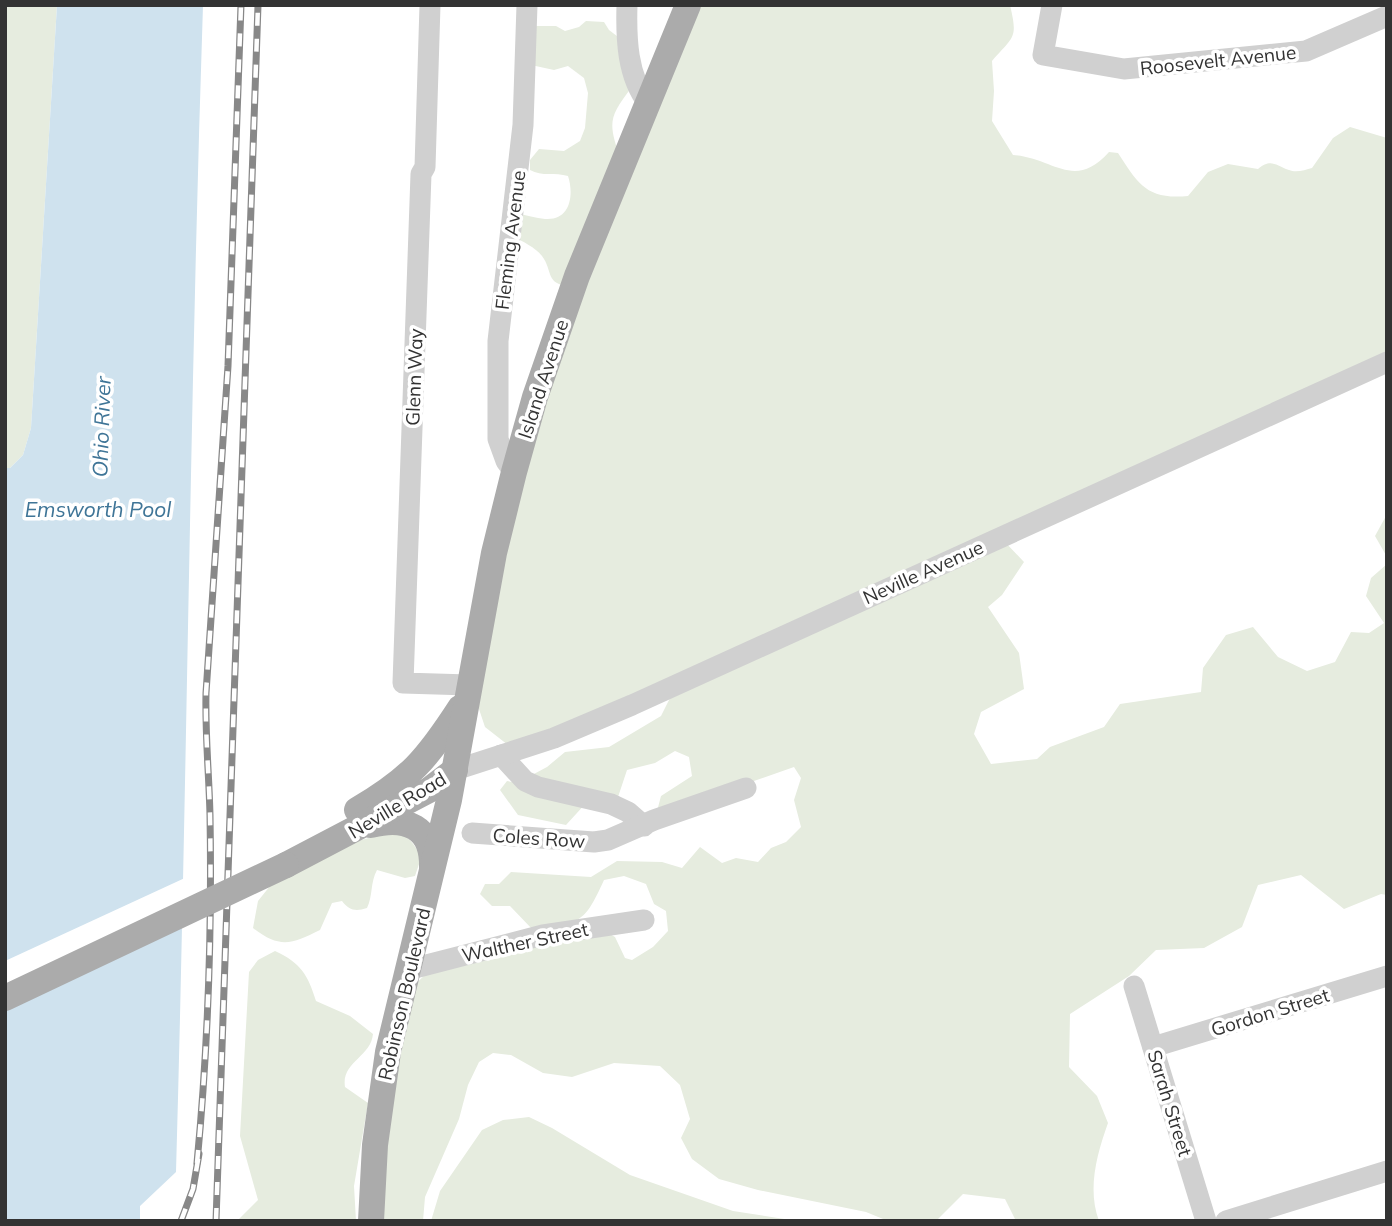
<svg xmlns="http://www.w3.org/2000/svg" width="1392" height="1226" viewBox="0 0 1392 1226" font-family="Mulish,sans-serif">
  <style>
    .green { fill: #e6ecdf }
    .water { fill: #cfe2ee }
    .pier { fill: #fff }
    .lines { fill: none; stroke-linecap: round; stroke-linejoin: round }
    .minor { stroke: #d0d0d0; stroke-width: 21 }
    .major { stroke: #ababab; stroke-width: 26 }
    .rail-casing { stroke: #888; stroke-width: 7 }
    .rail { stroke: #fff; stroke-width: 4.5; stroke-dasharray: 13; stroke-linecap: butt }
    .major-bridge { stroke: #ababab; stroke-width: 26 }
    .labels { text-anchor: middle; stroke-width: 7; stroke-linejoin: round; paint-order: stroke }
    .street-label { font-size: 19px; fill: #333; stroke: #fff }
    .water-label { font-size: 21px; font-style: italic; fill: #3f7597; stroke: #fff }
  </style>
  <rect width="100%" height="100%" fill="#fff"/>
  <g class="green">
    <path d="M 5,5 L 57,5 L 31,428 L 23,455 L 10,468 L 5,468 Z"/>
    <path d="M 695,5 L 1010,5 C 1018,39 1014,36 992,61 L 994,91 L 992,121 L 1013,155 C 1054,158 1074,191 1109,152 L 1118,153 C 1138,184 1147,200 1188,196 L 1208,172 L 1228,164 L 1258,169 C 1271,158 1275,165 1289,170 C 1296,173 1305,170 1312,168 L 1333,138 L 1350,127 L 1387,138 L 1387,362 L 551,734 L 508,745 L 485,727 L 474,694 L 543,391 Z"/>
    <path d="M 586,21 L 604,22 L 609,30 L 626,43 L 632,87 C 608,118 608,123 621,160 L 570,286 C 545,285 553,270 542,256 C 535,247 523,242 513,236 L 516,213 C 526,215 536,218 545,219 C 571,221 574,194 568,176 C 555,172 542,177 530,170 L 530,160 L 539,149 L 564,151 L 580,141 L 585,128 L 588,93 L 584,78 L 568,66 L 554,70 L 531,65 L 526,26 L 556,26 L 565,31 L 579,27 Z"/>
    <path d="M 1386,516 L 1387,516 L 1387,557 L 1375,536 Z"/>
    <path d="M 1004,541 L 1024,562 L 1002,595 L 988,607 L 1019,653 L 1024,689 L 981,712 L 974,734 L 991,764 L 1037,759 L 1050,747 L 1104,727 L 1120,704 L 1201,692 L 1203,668 L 1226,635 L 1253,627 L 1278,657 L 1307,671 L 1335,662 L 1351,632 L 1369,633 L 1384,623 L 1366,596 L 1371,578 L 1387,564 L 1387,895 L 1381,894 L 1344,909 L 1301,875 L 1258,885 L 1242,927 L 1204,948 L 1156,950 L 1129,976 L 1070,1014 L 1069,1067 L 1097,1096 L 1108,1123 C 1097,1154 1087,1189 1099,1221 L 1016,1221 L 1005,1199 L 963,1194 L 936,1221 L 888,1221 L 866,1212 L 758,1190 L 719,1179 L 692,1159 L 681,1138 L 690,1119 L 680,1085 L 660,1066 L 614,1063 L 572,1077 L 543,1073 L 511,1055 L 493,1053 L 479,1062 L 468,1085 L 459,1119 L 425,1197 L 423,1221 L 372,1221 L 404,995 L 429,971 L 599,928 L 615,937 L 625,958 L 632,960 L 653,947 L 668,931 L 666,911 L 654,904 L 646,884 L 624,876 L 604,880 C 583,926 581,921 533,930 L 510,906 L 492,906 L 480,894 L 485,884 L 499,884 L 511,872 L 591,877 L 617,861 L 662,862 L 682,868 L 700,847 L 722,863 L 736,858 L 758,862 L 771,848 L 786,842 L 801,827 L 794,800 L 801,778 L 794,767 L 656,815 L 661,796 L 692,776 L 689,757 L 675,751 L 655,763 L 627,770 L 618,797 L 587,802 L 566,825 L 518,815 L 500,790 L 507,781 L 517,783 L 547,767 L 565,752 L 609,747 L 661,716 L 674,690 Z"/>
    <path d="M 388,832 C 406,832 414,842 421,858 L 415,876 L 405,878 L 377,870 C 370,883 373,896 367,908 C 355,912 349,910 342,901 L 332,903 L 320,930 C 292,944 280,949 253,928 L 258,901 L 270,886 L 352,843 Z"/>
    <path d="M 275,951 C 301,963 308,975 316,1001 L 350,1016 L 373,1034 C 371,1057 341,1062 345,1087 L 368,1103 L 354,1186 L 356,1221 L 237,1221 L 258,1200 L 240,1136 L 249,972 L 258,960 Z"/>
    <path d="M 529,1117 L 552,1128 L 630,1175 L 733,1211 L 797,1221 L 431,1221 L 440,1191 L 482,1130 L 503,1120 Z"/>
  </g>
  <path class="water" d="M 57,5 L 203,5 C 190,394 187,783 176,1172 L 140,1206 L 140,1221 L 5,1221 L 5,468 L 10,468 L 23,455 L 31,428 Z"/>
  <path class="pier" d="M 187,877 L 186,921 L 5,1010 L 5,961 Z"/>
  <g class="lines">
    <g class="minor">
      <path d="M 430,5 L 425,167 L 421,174 L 403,683 L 469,685"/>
      <path d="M 627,5 C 626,38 627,76 648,103"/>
      <path d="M 1052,5 L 1043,55 L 1124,69 L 1306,51 L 1387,16"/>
      <path d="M 514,472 L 506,461 L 498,439 L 498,341 L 523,125 L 527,5"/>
      <path d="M 501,755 L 525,781 L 538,787 L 611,804 L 628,812 L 644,826"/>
      <path d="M 455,770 L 554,738 L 632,705 L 1387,362"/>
      <path d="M 472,833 L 594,842 L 608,840 L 654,820 L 746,788"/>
      <path d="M 407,970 L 543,935 L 644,920"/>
      <path d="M 1134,986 L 1206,1221"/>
      <path d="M 1153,1047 L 1387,976"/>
      <path d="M 1226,1221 L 1387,1171"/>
    </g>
    <g class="major">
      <path d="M 357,810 C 410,779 427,759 460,708"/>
      <path d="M 371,825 C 406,816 433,827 432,867"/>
      <path d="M 286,865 L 429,790 L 455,770"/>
      <path d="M 371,1221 L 375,1145 L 388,1052 L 449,800 L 494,553 L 514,472 L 535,397 L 577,276 L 688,5"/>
    </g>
    <g class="rail-casing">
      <g id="rail">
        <path d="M 197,1163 C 208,1048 212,931 210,815 C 209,774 205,734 206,693 L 228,366 L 241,5"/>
        <path d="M 181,1221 L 193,1189 L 199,1154"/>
        <path d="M 216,1221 L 258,5"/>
      </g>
    </g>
    <use href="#rail" class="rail"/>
    <path class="major-bridge" d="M 5,998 L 286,865"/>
  </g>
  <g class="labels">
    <g class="street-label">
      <text transform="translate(1218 60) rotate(-6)" y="7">Roosevelt Avenue</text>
      <text transform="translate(510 240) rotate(-83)" y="7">Fleming Avenue</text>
      <text transform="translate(414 377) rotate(-88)" y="7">Glenn Way</text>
      <text transform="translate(543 379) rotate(-72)" y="7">Island Avenue</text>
      <text transform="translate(923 572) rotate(-24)" y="7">Neville Avenue</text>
      <text transform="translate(397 805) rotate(-31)" y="7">Neville Road</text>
      <text transform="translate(539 838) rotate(4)" y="7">Coles Row</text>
      <text transform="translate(525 942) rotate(-12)" y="7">Walther Street</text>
      <text transform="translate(404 994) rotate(-77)" y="7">Robinson Boulevard</text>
      <text transform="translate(1270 1012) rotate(-17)" y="7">Gordon Street</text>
      <text transform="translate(1170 1103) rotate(73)" y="7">Sarah Street</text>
    </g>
    <g class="water-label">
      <text transform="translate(102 427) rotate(-88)" y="7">Ohio River</text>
      <text x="98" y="517">Emsworth Pool</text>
    </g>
  </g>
  <rect width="1392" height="1226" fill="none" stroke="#333333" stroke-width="14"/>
</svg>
